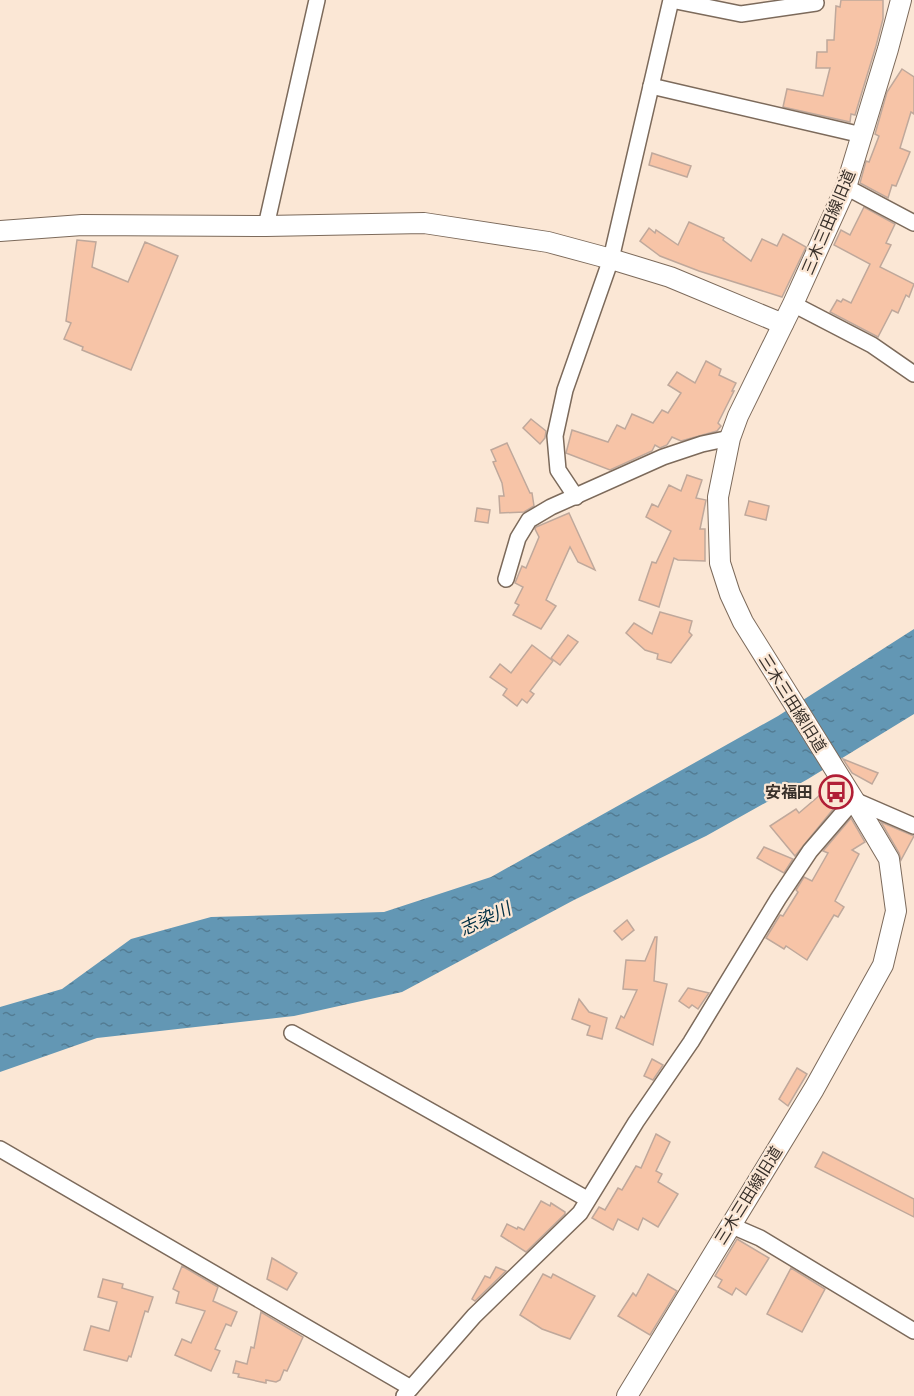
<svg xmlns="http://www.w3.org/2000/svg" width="914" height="1396" viewBox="0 0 914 1396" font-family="Lora,'Noto Sans JP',serif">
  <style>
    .water { fill: url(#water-ripples) }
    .building { fill: #f7c4a7; stroke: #bfa89b; stroke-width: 1.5 }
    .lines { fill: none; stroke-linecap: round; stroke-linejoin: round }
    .minor-casing { stroke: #7c6a5b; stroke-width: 18 }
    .tertiary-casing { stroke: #7c6a5b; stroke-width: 22 }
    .minor { stroke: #fff; stroke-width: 15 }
    .tertiary { stroke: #fff; stroke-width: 20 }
    .labels { text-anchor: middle; stroke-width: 4.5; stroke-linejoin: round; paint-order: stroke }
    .street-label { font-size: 16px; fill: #39312b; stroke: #fbe7d5 }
    .poi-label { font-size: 16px; font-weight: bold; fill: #39312b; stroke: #fbe7d5; text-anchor: end }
    .water-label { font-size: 18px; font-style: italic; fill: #002f44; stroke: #fbe7d5 }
  </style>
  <defs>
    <pattern id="water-ripples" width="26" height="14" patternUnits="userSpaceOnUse" patternTransform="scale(1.5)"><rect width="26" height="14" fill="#6397b4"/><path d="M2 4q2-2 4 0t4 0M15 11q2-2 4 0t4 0" fill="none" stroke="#537c93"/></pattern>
  </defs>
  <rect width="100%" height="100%" fill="#fbe7d5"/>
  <path class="water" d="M 914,629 L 914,714 L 808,779 L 706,836 L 574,900 L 402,992 L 294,1016 L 97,1038 L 0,1072 L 0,1007 L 62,989 L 131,939 L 211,917 L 384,912 L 491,877 L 778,716 Z"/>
  <g class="building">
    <path d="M 841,0 L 883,0 L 883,19 L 876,46 L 855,115 L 851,114 L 850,122 L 783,107 L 787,89 L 823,96 L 830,68 L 816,68 L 817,52 L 827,52 L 827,40 L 834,40 L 836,6 L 840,7 Z"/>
    <path d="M 902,69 L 914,77 L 914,114 L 911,112 L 900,148 L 910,152 L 896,186 L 892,185 L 888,198 L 860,183 L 866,161 L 869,162 L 879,136 L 875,134 L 887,92 Z"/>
    <path d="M 652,153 L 691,166 L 687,177 L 649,165 Z"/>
    <path d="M 864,207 L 895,224 L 886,243 L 891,245 L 880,267 L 914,284 L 909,297 L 906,295 L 898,313 L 892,310 L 878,337 L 830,312 L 837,300 L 841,302 L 843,299 L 851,303 L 870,264 L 834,245 L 841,230 L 850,235 Z"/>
    <path d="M 689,222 L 724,238 L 723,240 L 751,261 L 762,239 L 777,246 L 783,234 L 806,247 L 782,297 L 699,271 L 660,256 L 640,241 L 649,228 L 655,233 L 656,230 L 678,245 Z"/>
    <path d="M 77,240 L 96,242 L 92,267 L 128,282 L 145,242 L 178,256 L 131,370 L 82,350 L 83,347 L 64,339 L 71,323 L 66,321 Z"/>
    <path d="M 706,361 L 721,369 L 719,375 L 736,383 L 732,391 L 734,391 L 718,423 L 721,426 L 717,431 L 681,441 L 672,437 L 667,445 L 660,448 L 655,445 L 652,451 L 610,470 L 566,453 L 572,430 L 608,442 L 617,425 L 625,429 L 632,414 L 653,423 L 662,410 L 668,413 L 681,393 L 668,385 L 677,372 L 695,383 Z"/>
    <path d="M 531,419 L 546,431 L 545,438 L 540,444 L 523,428 Z"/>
    <path d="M 507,443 L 530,493 L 532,493 L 534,506 L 524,512 L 500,513 L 499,496 L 504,496 L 502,483 L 493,462 L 496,461 L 491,450 Z"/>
    <path d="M 687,475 L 702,480 L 696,498 L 706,500 L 700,529 L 705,529 L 705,561 L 678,560 L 674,558 L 659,607 L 639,600 L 652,562 L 656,563 L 671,531 L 646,517 L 652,504 L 658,507 L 669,485 L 681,491 Z"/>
    <path d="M 749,501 L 769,506 L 766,520 L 745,515 Z"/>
    <path d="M 477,508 L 490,510 L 488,523 L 475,521 Z"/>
    <path d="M 569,513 L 595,570 L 578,562 L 570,547 L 546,600 L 556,606 L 541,629 L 513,615 L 519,605 L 515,603 L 523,587 L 515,583 L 522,566 L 526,568 L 539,537 L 535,529 L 536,527 Z"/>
    <path d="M 660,612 L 692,621 L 689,632 L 692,635 L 671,663 L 657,659 L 658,654 L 645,650 L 626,633 L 634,623 L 652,634 Z"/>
    <path d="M 568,635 L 578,642 L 560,665 L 551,658 Z"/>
    <path d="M 532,645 L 553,661 L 530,691 L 534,694 L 527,703 L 522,699 L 517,706 L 503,695 L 507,689 L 490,677 L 500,664 L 511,673 Z"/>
    <path d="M 843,759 L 878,773 L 872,784 L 852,773 Z"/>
    <path d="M 827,789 L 839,802 L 795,856 L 770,826 L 796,809 L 799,813 Z"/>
    <path d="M 851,818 L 865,842 L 852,850 L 859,854 L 835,901 L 844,907 L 838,917 L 834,915 L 807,960 L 786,946 L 784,949 L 766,938 L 780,915 L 783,916 L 798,892 L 796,890 L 804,877 L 812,881 L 828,853 L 823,851 Z"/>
    <path d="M 881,822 L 914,836 L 901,860 L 899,853 Z"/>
    <path d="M 764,847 L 793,859 L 784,873 L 757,858 Z"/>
    <path d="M 627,920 L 634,930 L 622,940 L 614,931 Z"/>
    <path d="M 655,937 L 657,937 L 654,981 L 667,984 L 653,1045 L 616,1028 L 621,1016 L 624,1018 L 637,990 L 623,989 L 626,960 L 645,961 Z"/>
    <path d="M 688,988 L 709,993 L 698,1009 L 692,1005 L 689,1008 L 679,1001 Z"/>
    <path d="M 579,999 L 589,1012 L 607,1018 L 602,1039 L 587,1035 L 590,1026 L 572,1019 Z"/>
    <path d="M 652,1059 L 663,1065 L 653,1080 L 644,1076 Z"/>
    <path d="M 797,1068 L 807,1074 L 788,1106 L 779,1099 Z"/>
    <path d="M 656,1134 L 670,1142 L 656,1171 L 662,1174 L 658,1182 L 678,1194 L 658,1227 L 643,1218 L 638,1230 L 618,1219 L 613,1230 L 592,1218 L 599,1207 L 605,1210 L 618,1188 L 622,1190 L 636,1166 L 641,1168 Z"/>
    <path d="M 823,1152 L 914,1199 L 914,1217 L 815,1167 Z"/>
    <path d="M 541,1201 L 550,1206 L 551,1203 L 565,1212 L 565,1214 L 526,1252 L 501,1236 L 507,1224 L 517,1229 L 518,1227 L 524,1230 Z"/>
    <path d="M 737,1239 L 769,1258 L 746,1295 L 736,1288 L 732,1295 L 718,1287 L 722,1280 L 715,1276 Z"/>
    <path d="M 272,1258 L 297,1273 L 287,1290 L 267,1279 Z"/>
    <path d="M 182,1266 L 218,1287 L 213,1301 L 237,1312 L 231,1326 L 226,1324 L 215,1349 L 220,1351 L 211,1371 L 175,1355 L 182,1339 L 191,1343 L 205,1311 L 176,1303 L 179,1292 L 173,1289 Z"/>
    <path d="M 496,1267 L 506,1271 L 475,1301 L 472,1299 L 485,1276 L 490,1278 Z"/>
    <path d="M 791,1268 L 825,1289 L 802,1332 L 767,1314 Z"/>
    <path d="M 543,1274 L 551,1278 L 553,1274 L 595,1296 L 570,1339 L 542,1329 L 520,1315 Z"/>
    <path d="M 648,1274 L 677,1291 L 650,1335 L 618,1316 L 633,1293 L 636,1296 Z"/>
    <path d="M 103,1279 L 123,1284 L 122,1288 L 153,1297 L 148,1312 L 145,1311 L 131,1357 L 129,1356 L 127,1361 L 84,1350 L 91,1326 L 109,1331 L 117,1302 L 98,1297 Z"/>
    <path d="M 261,1312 L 303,1337 L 287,1371 L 284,1370 L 280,1380 L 276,1382 L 266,1380 L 266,1383 L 238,1377 L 239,1374 L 233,1373 L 236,1361 L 247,1364 L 251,1347 L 254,1348 Z"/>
  </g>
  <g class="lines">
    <g class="minor-casing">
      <g id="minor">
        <path d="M 651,86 L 862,135"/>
        <path d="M 846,187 L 914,223"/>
        <path d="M 266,226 L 317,0"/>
        <path d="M 793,304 L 872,345 L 914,374"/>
        <path d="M 576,497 L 558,470 L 555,436 L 565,390 L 611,259 L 671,0 L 741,14 L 816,3"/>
        <path d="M 506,579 L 518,538 L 529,520 L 551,507 L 663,457 L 702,444 L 730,438"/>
        <path d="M 292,1033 L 587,1199"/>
        <path d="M 0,1149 L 411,1388"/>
        <path d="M 730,1225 L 760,1238 L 914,1331"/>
        <path d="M 404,1396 L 474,1316 L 580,1213 L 636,1122 L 691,1042 L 778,899 L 810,851 L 854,800 L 914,826"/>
      </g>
    </g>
    <g class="tertiary-casing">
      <g id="tertiary">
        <path d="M 0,231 L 82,225 L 266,226 L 424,223 L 548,242 L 611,259 L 670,277 L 783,324"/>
        <path d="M 627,1396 L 814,1089 L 883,965 L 896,911 L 889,859 L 854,800 L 743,622 L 730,594 L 720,563 L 718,497 L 730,438 L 738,416 L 793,304 L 846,187 L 888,49 L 901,0"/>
      </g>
    </g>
    <use href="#minor" class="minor"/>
    <use href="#tertiary" class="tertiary"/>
  </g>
  <defs>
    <g id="bus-ring" transform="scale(1.725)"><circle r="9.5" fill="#fbe7d5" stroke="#b11e36" stroke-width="1.5"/><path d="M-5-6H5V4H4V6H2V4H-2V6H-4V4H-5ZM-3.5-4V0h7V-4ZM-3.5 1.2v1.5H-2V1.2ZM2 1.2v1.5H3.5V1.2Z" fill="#b11e36"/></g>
  </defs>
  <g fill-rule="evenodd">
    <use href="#bus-ring" x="836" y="792"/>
  </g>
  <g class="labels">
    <g class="street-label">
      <text transform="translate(828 222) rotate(-67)" y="6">三木三田線旧道</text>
      <text transform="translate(793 703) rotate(58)" y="6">三木三田線旧道</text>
      <text transform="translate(748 1195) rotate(-58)" y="6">三木三田線旧道</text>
    </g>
    <g class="poi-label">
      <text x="813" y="798">安福田</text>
    </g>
    <g class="water-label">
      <text transform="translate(485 919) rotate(-25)" y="6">志染川</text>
    </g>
  </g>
</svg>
